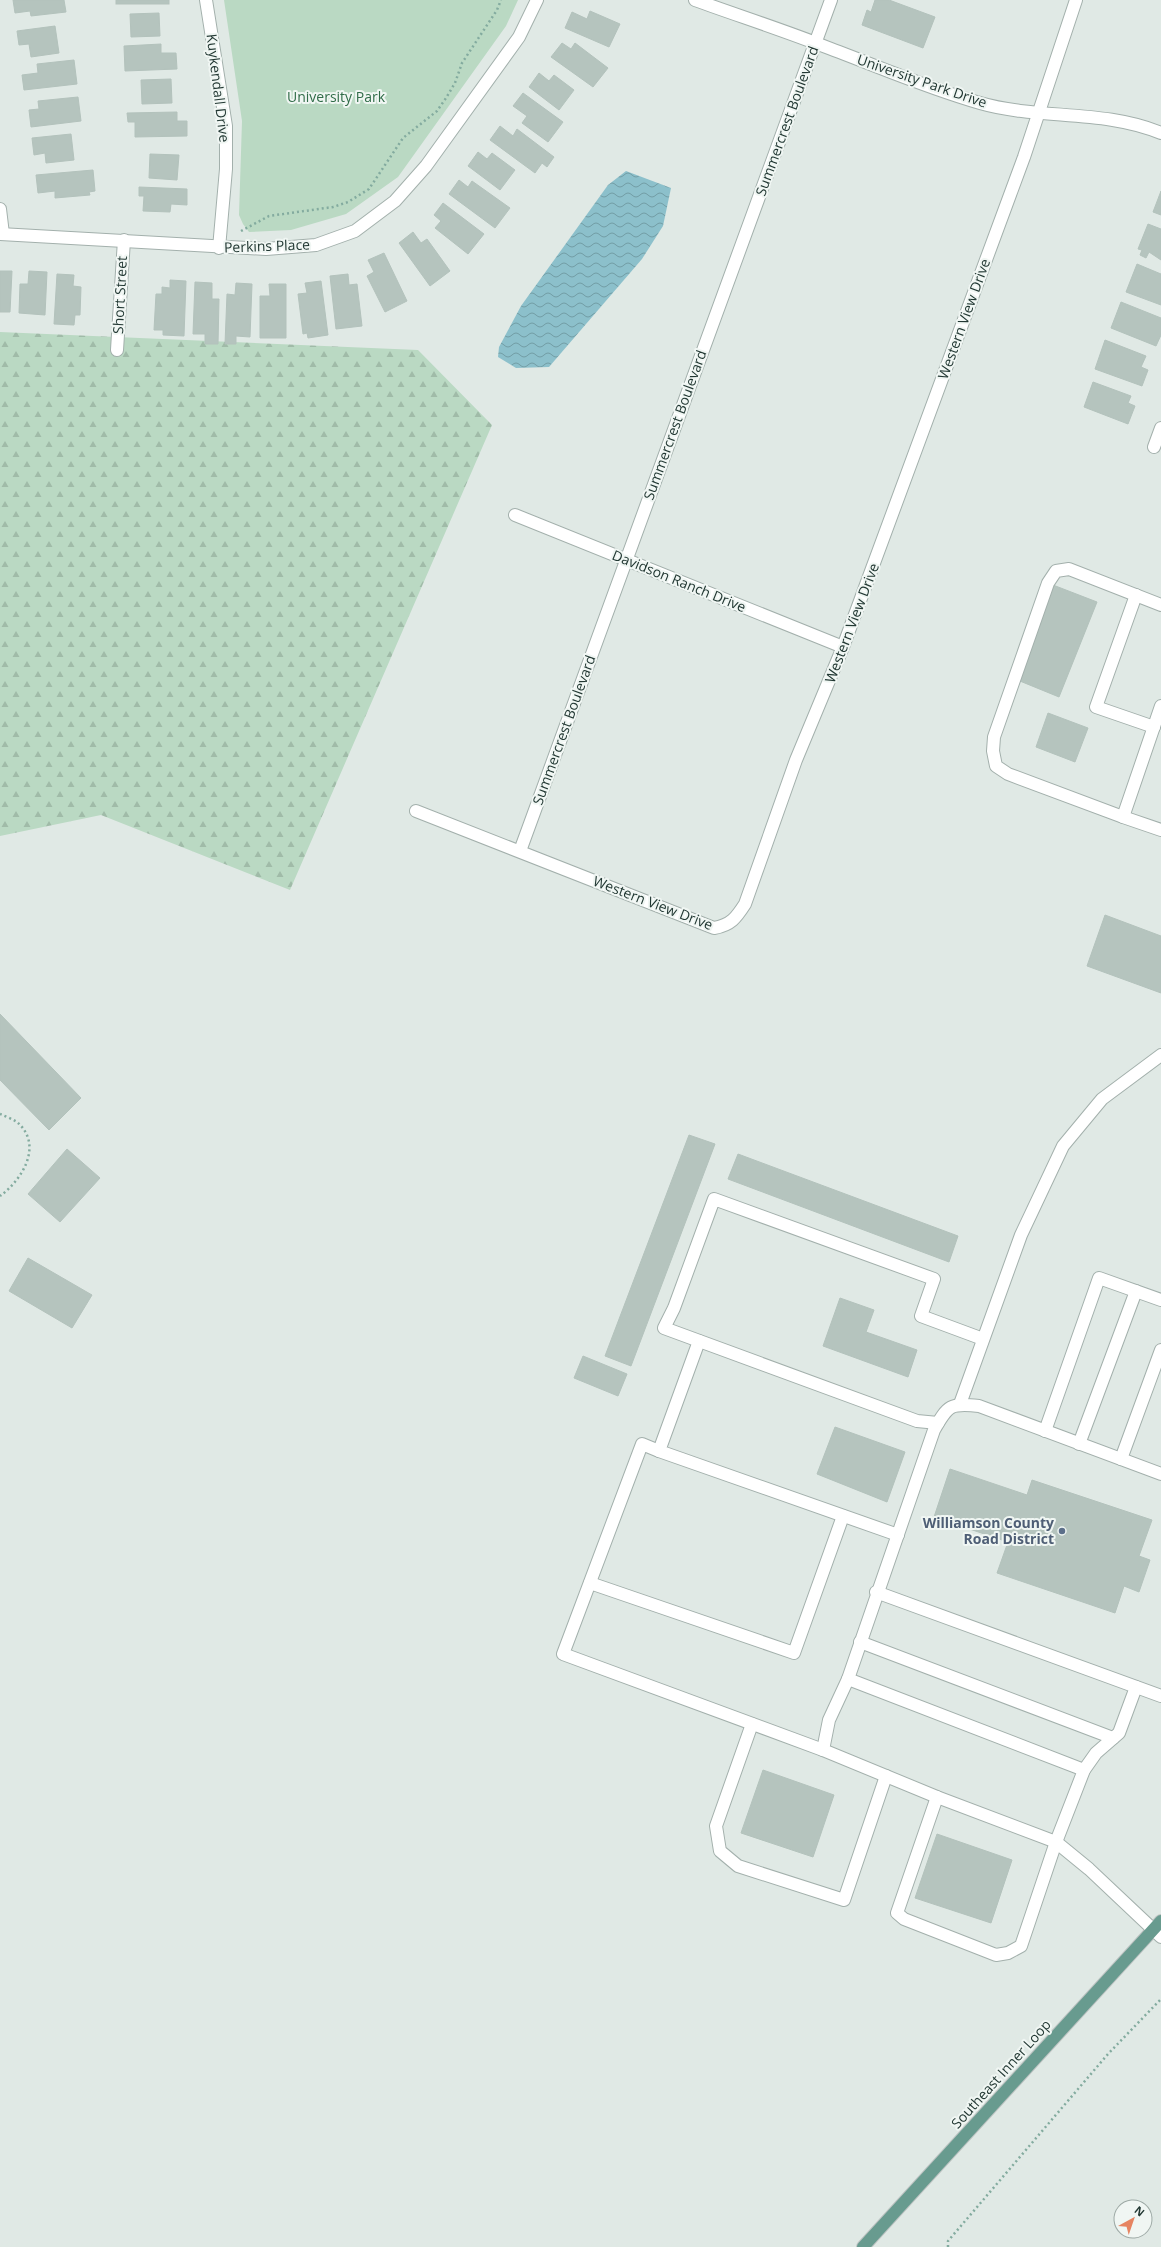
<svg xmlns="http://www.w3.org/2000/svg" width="1161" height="2247" viewBox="0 0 1161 2247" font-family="'Open Sans',sans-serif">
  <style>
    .forest { fill: url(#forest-firs) }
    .park { fill: #bad9c3 }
    .water { fill: url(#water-waves) }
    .building { fill: #b5c4be; stroke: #b3c2bc }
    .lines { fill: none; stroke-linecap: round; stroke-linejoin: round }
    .minor-casing { stroke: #a3b0ac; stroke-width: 14 }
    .major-casing { stroke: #bdc3c2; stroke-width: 14 }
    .path { stroke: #83ab9f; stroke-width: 2.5; stroke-dasharray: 2 3; stroke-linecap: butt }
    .minor { stroke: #fff; stroke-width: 12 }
    .major { stroke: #689b8f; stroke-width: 12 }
    .service-dot { fill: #5c6f8a; stroke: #f0f6f3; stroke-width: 1.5 }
    .labels { text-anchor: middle; stroke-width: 4; stroke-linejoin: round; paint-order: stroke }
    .street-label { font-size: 14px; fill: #223833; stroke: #f0f6f3 }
    .park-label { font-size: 14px; fill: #306c48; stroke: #f0f6f3 }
    .service-label { font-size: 14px; font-weight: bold; fill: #4e5e75; stroke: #f0f6f3; text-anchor: end }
  </style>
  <defs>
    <pattern id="forest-firs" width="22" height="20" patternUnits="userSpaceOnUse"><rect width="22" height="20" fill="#bad9c3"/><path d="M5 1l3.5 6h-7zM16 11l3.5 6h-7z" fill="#a0bba8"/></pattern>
    <pattern id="water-waves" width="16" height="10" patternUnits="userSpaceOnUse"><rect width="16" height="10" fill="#8cc0cb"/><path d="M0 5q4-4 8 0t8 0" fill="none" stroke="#729da5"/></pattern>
  </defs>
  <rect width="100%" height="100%" fill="#e0e9e5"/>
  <path class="forest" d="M 0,332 L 418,350 L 492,425 L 290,890 L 101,815 L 0,836 Z"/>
  <path class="park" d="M 224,0 L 518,0 L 506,26 L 398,177 L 346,214 L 291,230 L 249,232 L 243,224 L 239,215 L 242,121 Z"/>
  <path class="water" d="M 626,171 L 671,188 L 663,226 L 642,259 L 549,367 L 516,368 L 498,357 L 499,347 L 521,306 L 608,185 Z"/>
  <g class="building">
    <path d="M 13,0 L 64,0 L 66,12 L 31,16 L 30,11 L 15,13 Z"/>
    <rect x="116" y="0" width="53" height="4"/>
    <path d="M 875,0 L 889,0 L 935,17 L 923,48 L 862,25 L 867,10 L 871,12 Z"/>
    <path d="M 590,11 L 620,24 L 609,47 L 565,28 L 572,12 L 587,19 Z"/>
    <path d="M 159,13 L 160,36 L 131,37 L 130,14 Z"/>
    <path d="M 55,26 L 59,53 L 31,57 L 29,44 L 19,45 L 17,31 Z"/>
    <path d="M 562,43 L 571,49 L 575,43 L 608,68 L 593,87 L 551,57 Z"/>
    <path d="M 161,44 L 161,53 L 176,53 L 177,69 L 125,71 L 124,46 Z"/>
    <path d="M 74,60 L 77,84 L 24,90 L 22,75 L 38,73 L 37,64 Z"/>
    <path d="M 539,73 L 549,81 L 554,75 L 574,90 L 559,110 L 529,87 Z"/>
    <path d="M 171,79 L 172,103 L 142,104 L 141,80 Z"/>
    <path d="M 523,93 L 563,122 L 548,142 L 522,123 L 527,116 L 513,106 Z"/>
    <path d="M 78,97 L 81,121 L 31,127 L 29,110 L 39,109 L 38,101 Z"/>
    <path d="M 177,112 L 177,121 L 187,121 L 187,136 L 135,137 L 135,122 L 128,122 L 127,113 Z"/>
    <path d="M 500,126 L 513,136 L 517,129 L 554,157 L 547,167 L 542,163 L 535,173 L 490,140 Z"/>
    <path d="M 71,134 L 74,160 L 46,163 L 45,153 L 34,155 L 32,138 Z"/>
    <path d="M 478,152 L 487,159 L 492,153 L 515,170 L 500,190 L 468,166 Z"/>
    <path d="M 150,154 L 179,155 L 177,180 L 149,178 Z"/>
    <path d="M 93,170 L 95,191 L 89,192 L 90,195 L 55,198 L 55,191 L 38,193 L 36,175 Z"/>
    <path d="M 459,180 L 468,187 L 472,181 L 510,208 L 495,228 L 449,194 Z"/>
    <path d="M 139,187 L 187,189 L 187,205 L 171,204 L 170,212 L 143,211 L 144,196 L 139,196 Z"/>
    <path d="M 1161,191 L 1161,215 L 1153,212 Z"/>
    <path d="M 443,203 L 484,234 L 468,254 L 435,228 L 441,221 L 434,215 Z"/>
    <path d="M 1148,224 L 1161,229 L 1161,260 L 1149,252 L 1146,258 L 1140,255 L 1142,250 L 1138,249 Z"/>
    <path d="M 413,232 L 421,243 L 427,239 L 450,271 L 430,286 L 399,243 Z"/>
    <path d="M 384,253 L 407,301 L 385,312 L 367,276 L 374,272 L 368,260 Z"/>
    <path d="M 1137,264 L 1161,274 L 1161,305 L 1126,292 Z"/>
    <path d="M 0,271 L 12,271 L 10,312 L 0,312 Z"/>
    <path d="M 29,271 L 47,272 L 45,315 L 19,313 L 20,284 L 28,284 Z"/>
    <path d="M 57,274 L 74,275 L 73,286 L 81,287 L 80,315 L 75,315 L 74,325 L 54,324 Z"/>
    <path d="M 348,274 L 349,285 L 357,284 L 362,326 L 336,329 L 330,276 Z"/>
    <path d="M 170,280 L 186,281 L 184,336 L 163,335 L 163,330 L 154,330 L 156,294 L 162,294 L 162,287 L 170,288 Z"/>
    <path d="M 321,281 L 328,335 L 308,338 L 307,333 L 303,334 L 298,294 L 307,293 L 305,283 Z"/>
    <path d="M 195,282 L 212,283 L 212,299 L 219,299 L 218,344 L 205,344 L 205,334 L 193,334 Z"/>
    <path d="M 236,283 L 252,284 L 250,337 L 236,336 L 236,344 L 225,344 L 227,294 L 235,295 Z"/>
    <path d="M 269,284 L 286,284 L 286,338 L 260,338 L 260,296 L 270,296 Z"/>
    <path d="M 1121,302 L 1161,318 L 1161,335 L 1156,346 L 1111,328 Z"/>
    <path d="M 1105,340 L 1146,356 L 1141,367 L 1148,370 L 1142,386 L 1095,369 Z"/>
    <path d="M 1093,382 L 1131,396 L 1128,403 L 1135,406 L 1128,424 L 1084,407 Z"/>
    <path d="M 1053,585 L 1097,602 L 1059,697 L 1015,679 Z"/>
    <path d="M 1048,713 L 1088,728 L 1075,762 L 1036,747 Z"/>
    <path d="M 1105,915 L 1161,936 L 1161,993 L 1087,966 Z"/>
    <path d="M 0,1014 L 81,1098 L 49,1130 L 0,1080 Z"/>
    <path d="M 689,1135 L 715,1144 L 631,1366 L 605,1356 Z"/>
    <path d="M 67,1149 L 100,1178 L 60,1222 L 28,1194 Z"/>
    <path d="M 738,1154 L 958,1236 L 949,1262 L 728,1179 Z"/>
    <path d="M 28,1258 L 92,1295 L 72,1328 L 9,1291 Z"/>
    <path d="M 840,1298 L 874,1310 L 866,1332 L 917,1350 L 908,1377 L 823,1346 Z"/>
    <path d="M 583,1356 L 627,1374 L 618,1396 L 574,1378 Z"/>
    <path d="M 835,1427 L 905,1452 L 887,1502 L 817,1474 Z"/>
    <path d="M 950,1469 L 1027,1495 L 1032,1480 L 1152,1520 L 1139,1556 L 1150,1560 L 1139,1592 L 1124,1586 L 1115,1613 L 997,1573 L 1008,1542 L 934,1517 Z"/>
    <path d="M 763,1770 L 834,1795 L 813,1857 L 741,1833 Z"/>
    <path d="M 937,1834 L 1012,1860 L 991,1923 L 915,1898 Z"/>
  </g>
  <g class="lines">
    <g class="minor-casing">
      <g id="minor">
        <path d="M 206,0 L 226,126 L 226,169 L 219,248"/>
        <path d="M 695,0 C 739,16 783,30 826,47 C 877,66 927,88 980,103 C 1039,120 1103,109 1161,133"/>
        <path d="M 0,209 L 3,234"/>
        <path d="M 0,234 L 266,249 L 316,245 L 355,231 L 395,201 L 426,166 L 519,37 L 537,0"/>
        <path d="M 117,350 L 124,240"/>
        <path d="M 1154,447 L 1161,428"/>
        <path d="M 515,515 L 843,647"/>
        <path d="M 1136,595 L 1096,707 L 1154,727"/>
        <path d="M 1161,706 L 1123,817 L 1161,830"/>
        <path d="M 416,811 L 714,928 C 731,925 736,918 745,904 L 796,760 L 843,647 L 1024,157 L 1076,0"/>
        <path d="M 1123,817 L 1008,774 L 996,766 L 993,751 L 994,737 L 1048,583 L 1056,571 L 1069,569 L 1161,605"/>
        <path d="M 520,851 L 831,0"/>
        <path d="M 699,1341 L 659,1451 L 898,1535"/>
        <path d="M 960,1404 L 1021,1235 L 1063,1146 L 1102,1099 L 1161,1055"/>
        <path d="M 938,1423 L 917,1421 L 664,1328 L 674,1308 L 714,1199 L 934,1279 L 921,1316 L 983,1339"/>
        <path d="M 1045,1431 L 1099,1278 L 1161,1300"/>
        <path d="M 1079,1444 L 1136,1291"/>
        <path d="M 659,1451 L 642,1444 L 563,1654 L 823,1750"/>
        <path d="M 1121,1459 L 1161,1350"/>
        <path d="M 1161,1474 L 979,1406 C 950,1403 948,1405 934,1430 L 848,1679 L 829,1720 L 823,1750 L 937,1797 L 1056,1842 L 1089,1869 L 1161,1937"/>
        <path d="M 590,1583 L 794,1653 L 843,1516"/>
        <path d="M 876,1592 L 1161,1696"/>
        <path d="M 860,1642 L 1113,1738"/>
        <path d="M 848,1679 L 1084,1770"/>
        <path d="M 752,1724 L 716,1826 L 720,1851 L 738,1866 L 844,1900 L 886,1776"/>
        <path d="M 937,1797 L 897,1913 L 904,1919 L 996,1955 L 1008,1953 L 1021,1946 L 1056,1842 L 1084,1770 L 1096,1753 L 1119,1733 L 1136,1687"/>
      </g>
    </g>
    <g class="major-casing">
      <path id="major" d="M 863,2247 L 1161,1921"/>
    </g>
    <g class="path">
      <path d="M 241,231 L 269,216 L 333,207 L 348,202 L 369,189 L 403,138 L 437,111 L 446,98 L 455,83 L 462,63 L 497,10 L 501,0"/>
      <path d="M 0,1114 C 5,1116 12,1119 17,1122 C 44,1145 22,1180 0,1196"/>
      <path d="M 948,2247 L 948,2241 L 1108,2054 L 1161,1999"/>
    </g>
    <use href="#minor" class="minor"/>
    <use href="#major" class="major"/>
  </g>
  <circle class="service-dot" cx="1062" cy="1531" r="4"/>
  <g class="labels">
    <g class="street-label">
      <text transform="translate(922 81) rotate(19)" y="5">University Park Drive</text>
      <text transform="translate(218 88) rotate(83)" y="5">Kuykendall Drive</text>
      <text transform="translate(787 121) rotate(-70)" y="5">Summercrest Boulevard</text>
      <text transform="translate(267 246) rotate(-2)" y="5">Perkins Place</text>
      <text transform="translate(120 295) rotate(-87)" y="5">Short Street</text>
      <text transform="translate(964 319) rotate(-70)" y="5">Western View Drive</text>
      <text transform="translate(675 425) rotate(-70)" y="5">Summercrest Boulevard</text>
      <text transform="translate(679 581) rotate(22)" y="5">Davidson Ranch Drive</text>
      <text transform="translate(852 623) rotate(-69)" y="5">Western View Drive</text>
      <text transform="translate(564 730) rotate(-70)" y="5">Summercrest Boulevard</text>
      <text transform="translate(653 903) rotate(21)" y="5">Western View Drive</text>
      <text transform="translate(1001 2074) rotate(-48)" y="5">Southeast Inner Loop</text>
    </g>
    <g class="park-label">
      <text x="336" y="102">University Park</text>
    </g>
    <g class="service-label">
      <text x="1054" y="1528">Williamson County<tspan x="1054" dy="16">Road District</tspan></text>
    </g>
  </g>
  <g transform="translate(1133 2219) rotate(40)"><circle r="19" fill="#f0f6f3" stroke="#9eaaa6"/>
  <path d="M0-3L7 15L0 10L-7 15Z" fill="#e68461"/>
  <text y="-6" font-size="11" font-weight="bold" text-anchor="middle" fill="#223833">N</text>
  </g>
</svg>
